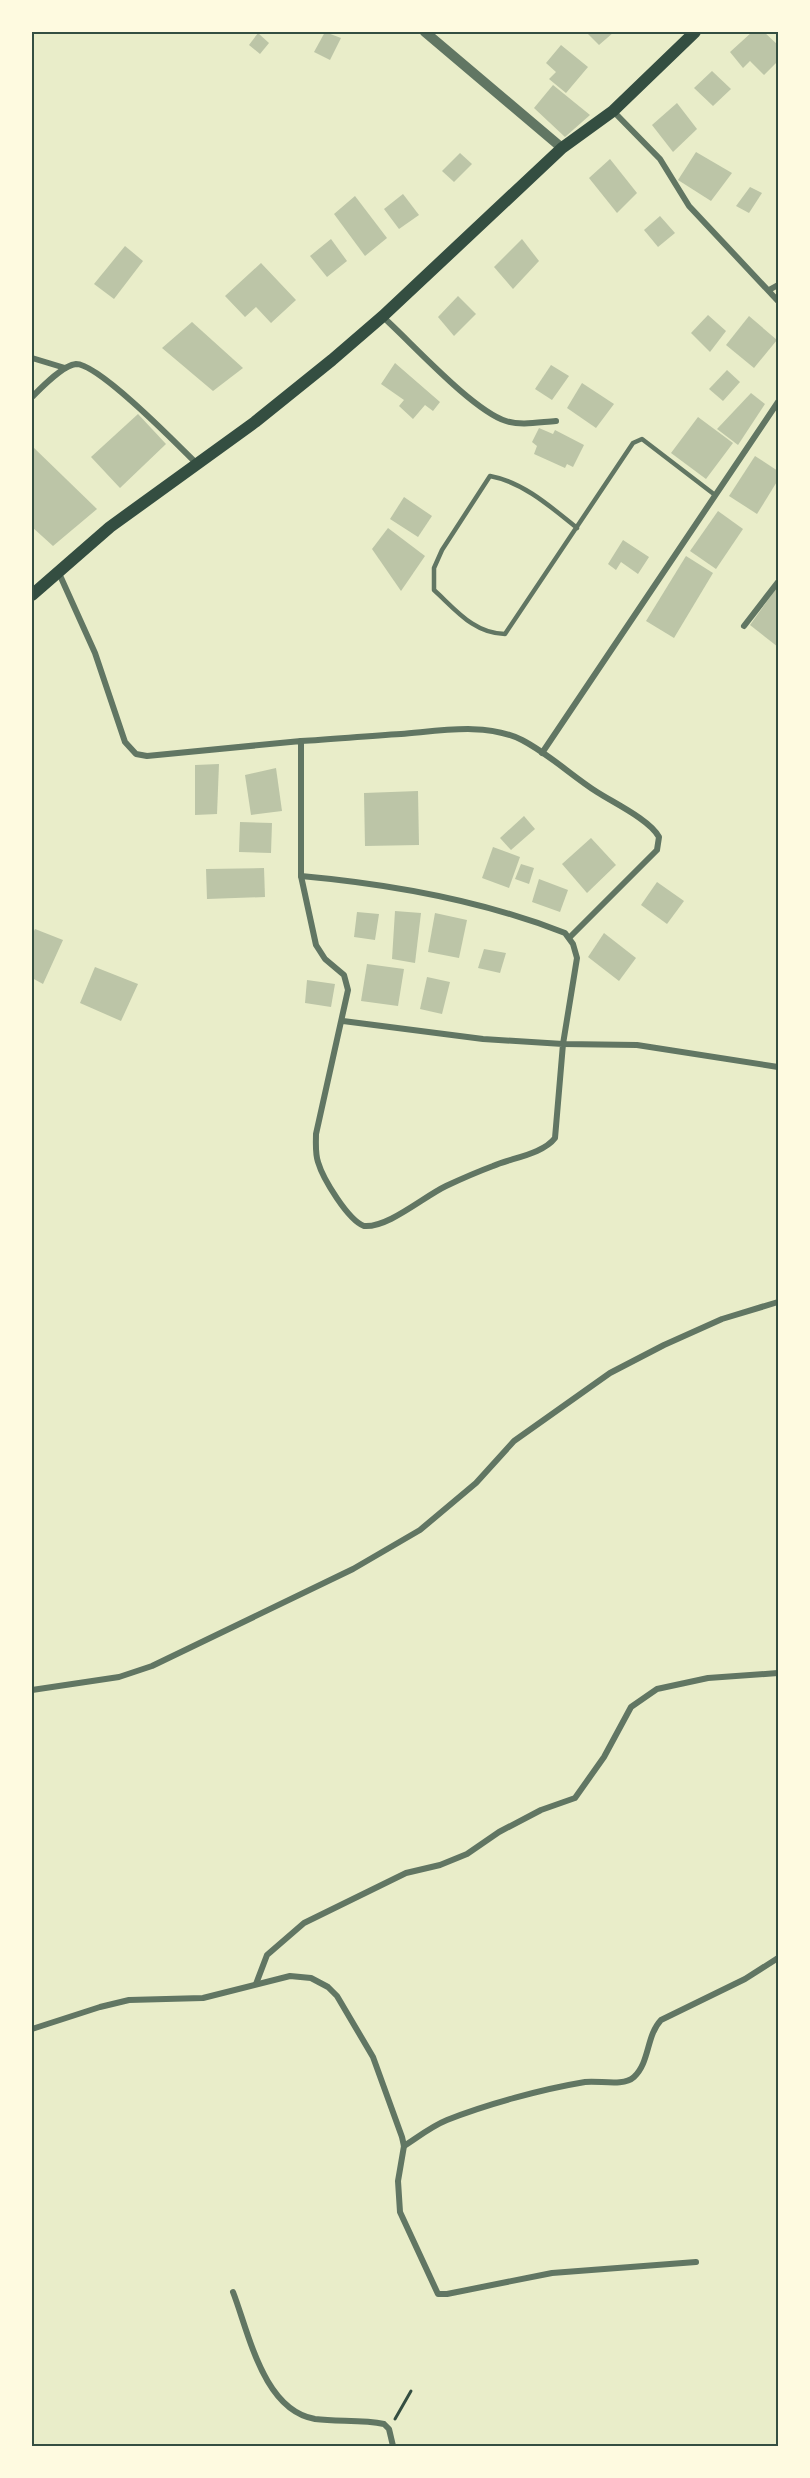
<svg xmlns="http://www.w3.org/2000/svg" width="810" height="2478" viewBox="0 0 810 2478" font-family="'Public Sans',sans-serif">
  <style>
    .building { fill: #bcc5a7 }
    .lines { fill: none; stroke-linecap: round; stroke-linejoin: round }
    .path { stroke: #344e41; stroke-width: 3 }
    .service { stroke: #617663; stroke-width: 4.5 }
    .minor { stroke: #617663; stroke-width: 6 }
    .tertiary { stroke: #617663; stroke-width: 10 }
    .secondary { stroke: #344e41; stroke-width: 12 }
    .neatline { fill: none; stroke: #344e41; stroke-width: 2 }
  </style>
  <rect width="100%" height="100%" fill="#e9edc9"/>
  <g class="building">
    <path d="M 325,32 L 341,38 L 330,60 L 314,52 Z"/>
    <path d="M 586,32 L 614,32 L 599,45 Z"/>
    <path d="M 752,32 L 764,32 L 778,45 L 778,61 L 764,75 L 750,61 L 743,68 L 730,52 Z"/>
    <path d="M 258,33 L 269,43 L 260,54 L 249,45 Z"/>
    <path d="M 561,45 L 588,67 L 566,93 L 549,79 L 556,72 L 546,63 Z"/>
    <path d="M 712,71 L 731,89 L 713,106 L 694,88 Z"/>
    <path d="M 553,85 L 590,115 L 565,137 L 534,108 Z"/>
    <path d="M 677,103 L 697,129 L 673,152 L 652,125 Z"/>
    <path d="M 696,152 L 732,173 L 711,201 L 678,180 Z"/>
    <path d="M 460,153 L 472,164 L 454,182 L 442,171 Z"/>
    <path d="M 610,159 L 637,193 L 617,213 L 589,178 Z"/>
    <path d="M 750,187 L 762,193 L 749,213 L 736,206 Z"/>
    <path d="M 403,194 L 419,215 L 399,229 L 384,209 Z"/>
    <path d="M 355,196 L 387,238 L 365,256 L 334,214 Z"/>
    <path d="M 660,216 L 675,233 L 658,247 L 644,230 Z"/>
    <path d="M 331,239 L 347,261 L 327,277 L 310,256 Z"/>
    <path d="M 522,239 L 539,261 L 513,289 L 494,267 Z"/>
    <path d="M 125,246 L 143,261 L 114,299 L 94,284 Z"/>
    <path d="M 261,263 L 296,300 L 271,323 L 256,307 L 245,317 L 225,296 Z"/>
    <path d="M 458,296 L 476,314 L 454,336 L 438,317 Z"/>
    <path d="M 708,315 L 726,331 L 710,352 L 691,333 Z"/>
    <path d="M 749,316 L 777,340 L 754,368 L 726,345 Z"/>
    <path d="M 192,322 L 243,368 L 213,391 L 162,348 Z"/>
    <path d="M 395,363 L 440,402 L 433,411 L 425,405 L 413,419 L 399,406 L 404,400 L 381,384 Z"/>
    <path d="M 551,365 L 569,376 L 552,400 L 535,389 Z"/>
    <path d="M 727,370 L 740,382 L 723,401 L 709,389 Z"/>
    <path d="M 582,383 L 614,404 L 596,428 L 567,408 Z"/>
    <path d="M 751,393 L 765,404 L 738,445 L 717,429 Z"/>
    <path d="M 138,414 L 166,444 L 120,488 L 91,457 Z"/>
    <path d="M 698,417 L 733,443 L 706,479 L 671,453 Z"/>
    <path d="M 539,428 L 553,434 L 555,430 L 584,445 L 573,467 L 567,464 L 565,468 L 534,454 L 537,446 L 532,442 Z"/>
    <path d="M 32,446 L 97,509 L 53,546 L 32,527 Z"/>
    <path d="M 755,456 L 778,471 L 778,480 L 757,514 L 729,496 Z"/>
    <path d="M 404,497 L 432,516 L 418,537 L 390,519 Z"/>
    <path d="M 718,511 L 743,529 L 716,569 L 690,551 Z"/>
    <path d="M 388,528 L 425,556 L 401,591 L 372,549 Z"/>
    <path d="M 623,540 L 649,557 L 638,574 L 621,562 L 616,570 L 608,564 Z"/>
    <path d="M 686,556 L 713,573 L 674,638 L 646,621 Z"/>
    <path d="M 778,586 L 778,647 L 750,625 Z"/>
    <path d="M 219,764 L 217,814 L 195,815 L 195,765 Z"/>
    <path d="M 276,768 L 282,811 L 251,815 L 245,775 Z"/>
    <path d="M 418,791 L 419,845 L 365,846 L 364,793 Z"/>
    <path d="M 524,816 L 535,829 L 511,850 L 500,838 Z"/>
    <path d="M 240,822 L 272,823 L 271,853 L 239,852 Z"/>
    <path d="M 591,838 L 616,865 L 587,893 L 562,864 Z"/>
    <path d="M 493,847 L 520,857 L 509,888 L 482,878 Z"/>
    <path d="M 521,864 L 534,868 L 529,884 L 515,879 Z"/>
    <path d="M 264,868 L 265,897 L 207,899 L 206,869 Z"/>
    <path d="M 539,879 L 568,890 L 560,912 L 532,902 Z"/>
    <path d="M 657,882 L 684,901 L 667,924 L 641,905 Z"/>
    <path d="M 395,911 L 421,913 L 415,963 L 392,959 Z"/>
    <path d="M 357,912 L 379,914 L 375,940 L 354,937 Z"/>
    <path d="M 435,913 L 467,920 L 459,958 L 428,952 Z"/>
    <path d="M 35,929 L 63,940 L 43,984 L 32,978 L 32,935 Z"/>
    <path d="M 604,933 L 636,958 L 619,981 L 588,957 Z"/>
    <path d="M 484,949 L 506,953 L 500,973 L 478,968 Z"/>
    <path d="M 367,964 L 404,969 L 398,1006 L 361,1001 Z"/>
    <path d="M 95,967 L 138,984 L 121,1021 L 80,1003 Z"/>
    <path d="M 427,977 L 450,982 L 442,1014 L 420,1009 Z"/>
    <path d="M 307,980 L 335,984 L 331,1007 L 305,1003 Z"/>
  </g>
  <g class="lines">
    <path class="path" d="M 395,2419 L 411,2391"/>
    <path class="service" d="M 577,528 C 551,507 523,482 490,476 L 442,550 L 434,568 L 434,590 C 455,609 474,634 505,634 L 633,443 L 642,439 L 715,495"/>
    <g class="minor">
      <path d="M 613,111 L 660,159 L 689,206 L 778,301"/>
      <path d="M 769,290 L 778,285"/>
      <path d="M 383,317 C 412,343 472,410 506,421 C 521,426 540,422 556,421"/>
      <path d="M 32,358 L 65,368"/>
      <path d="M 32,397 C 41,388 63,365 76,364 C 99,364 177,444 196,463"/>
      <path d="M 58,571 L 95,653 L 125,742 L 136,754 L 147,756 L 301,741 L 301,876 L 316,945 L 325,959 L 344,975 L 348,990 L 316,1134 C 316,1143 315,1153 318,1162 C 323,1179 348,1220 364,1226 C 388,1228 423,1197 446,1186 C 461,1179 477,1172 493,1166 C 511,1158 543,1154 555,1138 L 563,1044 L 483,1039 L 343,1021"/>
      <path d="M 744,626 L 778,582"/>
      <path d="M 301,741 C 334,739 367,736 401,734 C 439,731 486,722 522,740 C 549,754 572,776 597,792 C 614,803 650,820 659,837 L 657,850 L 570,937"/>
      <path d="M 542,753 L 778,402"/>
      <path d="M 301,876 C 390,884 481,900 565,933 L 573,944 L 577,958 L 563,1044 L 637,1045 L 778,1067"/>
      <path d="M 32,1690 L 119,1677 L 152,1666 L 353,1569 L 420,1530 L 476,1483 L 514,1441 L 610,1373 L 664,1345 L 722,1319 L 778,1302"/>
      <path d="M 256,1984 L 267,1955 L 304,1923 L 406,1873 L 440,1865 L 467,1854 L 499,1832 L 541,1810 L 575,1798 L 604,1757 L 631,1707 L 657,1689 L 708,1678 L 778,1673"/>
      <path d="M 32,2029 L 100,2007 L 129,2000 L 203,1998 L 290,1976 L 311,1978 L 328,1987 L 337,1996 L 373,2057 L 402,2137 L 404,2146 L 398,2181 L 400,2212 L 438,2294 L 447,2294 L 552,2273 L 696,2262"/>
      <path d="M 404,2146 C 418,2137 432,2126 447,2120 C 487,2104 543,2089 585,2082 C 599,2080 623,2087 634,2077 C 650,2062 646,2036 661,2020 L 745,1979 L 778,1958"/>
      <path d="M 233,2292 C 249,2333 263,2410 315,2419 C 338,2422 362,2419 384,2424 L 389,2429 L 393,2446"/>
    </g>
    <path class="tertiary" d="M 425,32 L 562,148"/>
    <path class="secondary" d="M 32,595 L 110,527 L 255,422 L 332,360 L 383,316 L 562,148 L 613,111 L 695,32"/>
  </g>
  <rect width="810" height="2478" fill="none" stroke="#fefae0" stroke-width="66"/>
  <rect x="33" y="33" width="744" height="2412" class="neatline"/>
</svg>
